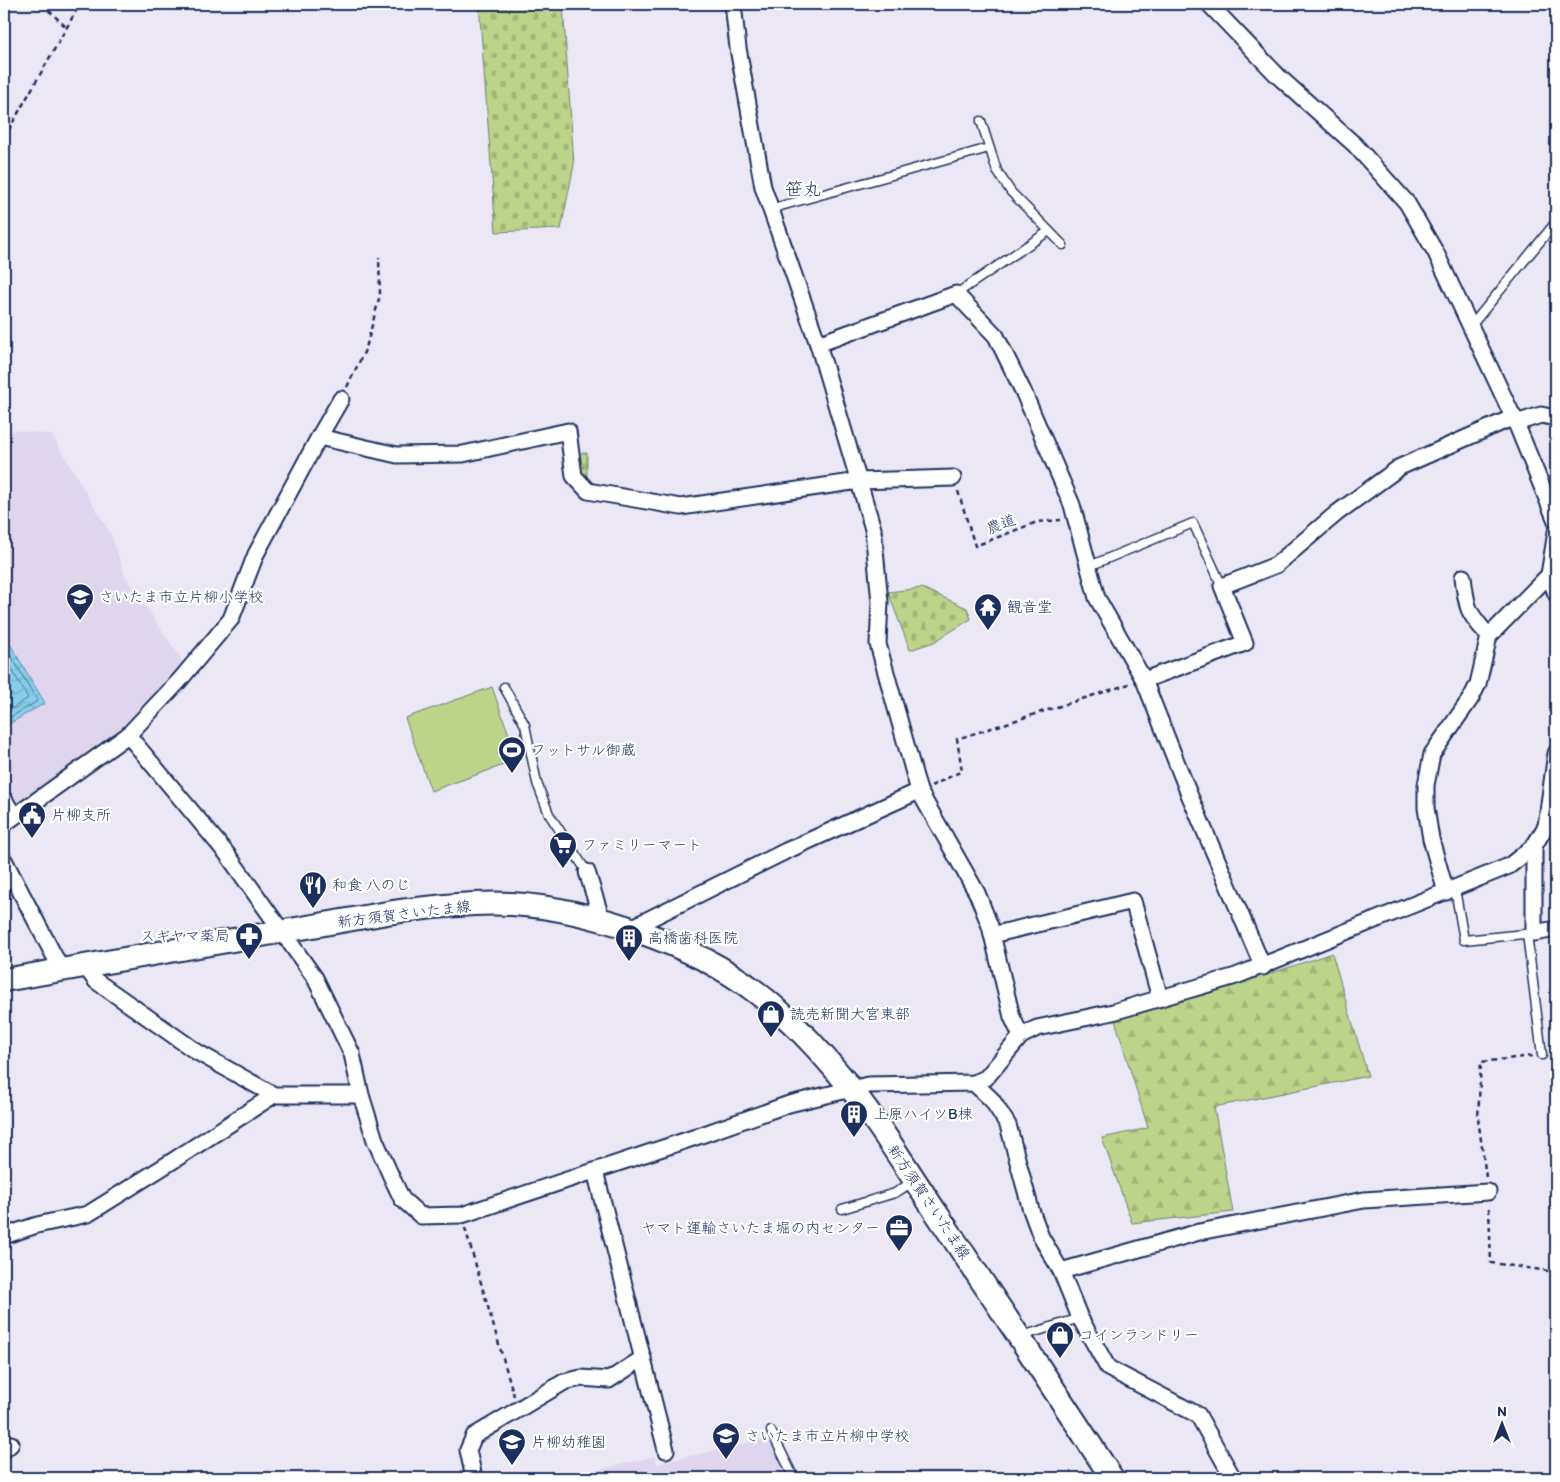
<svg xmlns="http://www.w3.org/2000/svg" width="1560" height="1482" viewBox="0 0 1560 1482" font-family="Itim,'Klee One',sans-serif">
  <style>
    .built { fill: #dfd6ee }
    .grass { fill: #bcd38a; stroke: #6c8174 }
    .forest { fill: url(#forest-firs); stroke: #6c8174 }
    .cemetery { fill: url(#cemetery-stones); stroke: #6c8174 }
    .water { fill: url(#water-waves); stroke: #5c8eb2 }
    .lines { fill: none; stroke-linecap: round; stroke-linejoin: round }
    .shore { stroke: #476f96; stroke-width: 1 }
    .lane-casing { stroke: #1b2f5e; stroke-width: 11 }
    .street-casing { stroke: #1b2f5e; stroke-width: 19 }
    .secondary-casing { stroke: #1b2f5e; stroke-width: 26 }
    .path { stroke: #1b2f5e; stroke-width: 2.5; stroke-dasharray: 5 4; stroke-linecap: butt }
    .lane { stroke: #fff; stroke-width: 8 }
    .street { stroke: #fff; stroke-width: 15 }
    .secondary { stroke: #fff; stroke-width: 22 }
    .labels { text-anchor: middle; stroke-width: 4.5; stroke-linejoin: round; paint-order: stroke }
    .street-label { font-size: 15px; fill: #1b2f5e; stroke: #fff }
    .poi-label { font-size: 15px; fill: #1b2f5e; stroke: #fff; text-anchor: start }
    .quarter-label { font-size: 18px; fill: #1b2f5e; stroke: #fff }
  </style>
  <defs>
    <pattern id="forest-firs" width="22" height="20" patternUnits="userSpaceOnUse" patternTransform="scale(1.25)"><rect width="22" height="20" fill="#bcd38a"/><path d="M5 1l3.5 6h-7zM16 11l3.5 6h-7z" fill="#a1b57a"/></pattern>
    <pattern id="cemetery-stones" width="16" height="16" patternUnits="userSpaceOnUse" patternTransform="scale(1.25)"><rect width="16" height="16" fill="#bcd38a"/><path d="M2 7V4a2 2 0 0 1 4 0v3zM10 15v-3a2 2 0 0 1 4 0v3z" fill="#a1b57a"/></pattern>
    <pattern id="water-waves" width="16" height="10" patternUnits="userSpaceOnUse" patternTransform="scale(1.25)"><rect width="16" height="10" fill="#88ceea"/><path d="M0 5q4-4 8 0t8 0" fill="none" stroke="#75b1cb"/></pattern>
  </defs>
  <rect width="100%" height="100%" fill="#ece7f5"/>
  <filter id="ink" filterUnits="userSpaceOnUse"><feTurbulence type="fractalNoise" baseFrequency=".02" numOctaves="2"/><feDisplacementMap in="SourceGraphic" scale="10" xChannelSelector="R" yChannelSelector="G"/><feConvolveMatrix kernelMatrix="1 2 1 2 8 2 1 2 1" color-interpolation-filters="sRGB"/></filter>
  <g filter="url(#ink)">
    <g class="built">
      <path d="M 13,430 L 52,435 L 112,536 L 125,576 L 186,666 L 131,723 L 17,805 L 4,784 L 4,437 Z"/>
      <path d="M 767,1438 L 790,1478 L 596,1478 L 595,1471 L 655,1456 L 657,1464 Z"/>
    </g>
    <path class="grass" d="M 492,687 L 518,760 L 431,791 L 405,718 Z"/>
    <path class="forest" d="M 1332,953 L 1368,1076 L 1214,1107 L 1233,1212 L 1132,1223 L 1102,1138 L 1148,1128 L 1115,1020 L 1224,989 Z"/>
    <g class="cemetery">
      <path d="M 479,4 L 564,4 L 563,5 L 574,165 L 561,229 L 496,232 Z"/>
      <path d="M 577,453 L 587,453 L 587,479 L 578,471 Z"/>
      <path d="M 922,588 L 967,608 L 971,619 L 934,642 L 910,650 L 888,592 Z"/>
    </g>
    <path class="water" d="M 4,634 L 45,703 L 4,727 Z"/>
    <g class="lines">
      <g class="shore">
        <path d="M 4,644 L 37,700 L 36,702 L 4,721"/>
        <path d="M 4,656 L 28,698 L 4,714"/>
      </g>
      <g class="lane-casing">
        <g id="lane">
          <path d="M 981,121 L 997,171 L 1011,192 L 1063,245"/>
          <path d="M 770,209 L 989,148"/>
          <path d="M 956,294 L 1049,231"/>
          <path d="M 1471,326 L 1556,222"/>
          <path d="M 1087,567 L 1193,523 L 1222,586"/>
          <path d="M 504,687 L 525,725 L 537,783 L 549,814 L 587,872"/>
          <path d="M 1455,889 L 1464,940 L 1534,933"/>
          <path d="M 1527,934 L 1542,1055"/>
          <path d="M 842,1209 L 895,1193 L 914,1181"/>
          <path d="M 1022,1336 L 1080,1318"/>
          <path d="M 771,1431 L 794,1478"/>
        </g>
      </g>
      <g class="street-casing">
        <g id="street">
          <path d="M 733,4 L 738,48 L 763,187 L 818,344 L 873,529 L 880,602 L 878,644 L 919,791 L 977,893 L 990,926 L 1012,1017 L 1021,1036"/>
          <path d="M 1209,4 L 1278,76 L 1355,145 L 1407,203 L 1436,253 L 1516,423 L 1556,521"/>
          <path d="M 818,344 L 956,294 L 996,336 L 1023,391 L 1072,505 L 1097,598 L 1144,680 L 1189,794 L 1263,967"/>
          <path d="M 1516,423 L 1541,415 L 1556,418"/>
          <path d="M 319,437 L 341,399"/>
          <path d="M 1556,532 L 1549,575 L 1556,594"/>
          <path d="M 1463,577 C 1467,609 1467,612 1489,636"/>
          <path d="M 1144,680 L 1245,643 L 1222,586 L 1276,565 L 1337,513 L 1400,467 L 1514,417"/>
          <path d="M 128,735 L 227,854 L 315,978 L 352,1054 L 361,1095 L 375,1140 L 391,1176 L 402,1199 L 421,1216 L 462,1215 L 690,1139 L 789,1104 L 868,1085 L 974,1083 L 986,1078 L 1021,1036 L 1037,1028 L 1113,1012 L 1236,976 L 1509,866 L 1534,846 L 1546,826 L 1556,753"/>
          <path d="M 4,799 L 14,816"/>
          <path d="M 4,824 L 128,735 L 179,681 L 231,619 L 256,554 L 319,437 L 397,455 L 463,454 L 568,431 L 574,476 L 588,491 L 681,507 L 859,481 L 953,478"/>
          <path d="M 1534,846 L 1534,933 L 1556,929"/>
          <path d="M 4,860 L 61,969"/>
          <path d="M 587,872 L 602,920"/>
          <path d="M 1446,892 L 1431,839 L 1426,808 L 1426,785 L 1432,754 L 1471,698 L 1478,684 L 1489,636 L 1549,575"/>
          <path d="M 631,928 L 786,851 L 919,791"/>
          <path d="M 992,935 L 1133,901 L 1160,998"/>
          <path d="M 84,965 L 96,981 L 197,1052 L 274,1095 L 361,1095"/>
          <path d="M 974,1083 L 992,1100 L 1008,1125 L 1031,1210 L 1041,1237 L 1061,1271 L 1080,1318 L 1108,1368 L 1198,1415 L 1233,1478"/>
          <path d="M 595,1171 L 666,1450"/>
          <path d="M 4,1236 L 37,1225 L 88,1214 L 171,1162 L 274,1095"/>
          <path d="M 1061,1271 L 1199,1232 L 1364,1200 L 1488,1192"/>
          <path d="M 4,1450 L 11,1444"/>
          <path d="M 474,1478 L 468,1450 L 474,1436 L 564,1382 L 581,1378 L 609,1380 L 643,1358"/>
        </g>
      </g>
      <g class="secondary-casing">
        <path id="secondary" d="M 4,980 L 393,912 C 433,907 472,902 512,904 C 590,909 694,944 756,992 C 785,1014 811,1041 834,1068 C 873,1113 904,1165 937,1214 C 996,1302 1055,1390 1112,1478"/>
      </g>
      <g class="path">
        <path d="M 42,4 L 66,27"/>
        <path d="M 4,138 L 80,4"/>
        <path d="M 347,387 L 366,348 L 380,295 L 379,257"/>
        <path d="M 958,491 L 975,546 L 1037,522 L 1061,520"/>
        <path d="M 931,786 L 962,771 L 957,739 L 1129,684"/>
        <path d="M 1486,1177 L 1478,1118 L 1481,1062 L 1532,1056"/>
        <path d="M 1489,1208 L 1491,1263 L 1556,1272"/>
        <path d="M 465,1228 L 514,1396"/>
        <path d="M 4,1414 L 7,1429"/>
      </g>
      <use href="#lane" class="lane"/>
      <use href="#street" class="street"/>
      <use href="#secondary" class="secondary"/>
    </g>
  </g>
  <defs>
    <g id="school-pin" transform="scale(1.4375)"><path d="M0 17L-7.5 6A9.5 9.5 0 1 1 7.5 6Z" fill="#1b2f5e" stroke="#fff"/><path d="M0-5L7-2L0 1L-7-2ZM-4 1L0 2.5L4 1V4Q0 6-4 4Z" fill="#fff"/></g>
    <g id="temple-pin" transform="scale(1.4375)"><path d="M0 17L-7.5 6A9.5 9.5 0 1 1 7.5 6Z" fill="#1b2f5e" stroke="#fff"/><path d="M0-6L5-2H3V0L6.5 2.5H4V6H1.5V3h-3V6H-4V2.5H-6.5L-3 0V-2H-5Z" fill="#fff"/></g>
    <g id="stadium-pin" transform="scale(1.4375)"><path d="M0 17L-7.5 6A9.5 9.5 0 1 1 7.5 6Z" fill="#1b2f5e" stroke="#fff"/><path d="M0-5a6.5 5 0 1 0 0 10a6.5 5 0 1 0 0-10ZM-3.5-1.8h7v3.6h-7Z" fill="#fff"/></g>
    <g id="civic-pin" transform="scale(1.4375)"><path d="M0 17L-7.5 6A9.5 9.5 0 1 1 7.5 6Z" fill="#1b2f5e" stroke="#fff"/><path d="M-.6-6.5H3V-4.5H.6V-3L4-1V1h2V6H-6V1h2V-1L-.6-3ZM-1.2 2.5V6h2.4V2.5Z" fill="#fff"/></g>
    <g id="supermarket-pin" transform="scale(1.4375)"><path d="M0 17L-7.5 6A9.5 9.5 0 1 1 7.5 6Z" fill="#1b2f5e" stroke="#fff"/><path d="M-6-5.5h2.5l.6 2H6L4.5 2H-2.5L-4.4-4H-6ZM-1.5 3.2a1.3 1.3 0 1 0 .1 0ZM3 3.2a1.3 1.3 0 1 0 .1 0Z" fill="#fff"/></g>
    <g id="restaurant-pin" transform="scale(1.4375)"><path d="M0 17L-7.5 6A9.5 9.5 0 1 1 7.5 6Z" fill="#1b2f5e" stroke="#fff"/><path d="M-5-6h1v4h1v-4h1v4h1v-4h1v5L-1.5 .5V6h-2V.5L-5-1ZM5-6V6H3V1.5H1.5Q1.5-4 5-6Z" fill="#fff"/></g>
    <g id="pharmacy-pin" transform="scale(1.4375)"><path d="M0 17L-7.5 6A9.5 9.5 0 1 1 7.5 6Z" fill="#1b2f5e" stroke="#fff"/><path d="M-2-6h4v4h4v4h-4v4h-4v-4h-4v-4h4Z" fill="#fff"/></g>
    <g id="building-pin" transform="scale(1.4375)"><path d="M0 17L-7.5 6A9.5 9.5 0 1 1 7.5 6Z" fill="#1b2f5e" stroke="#fff"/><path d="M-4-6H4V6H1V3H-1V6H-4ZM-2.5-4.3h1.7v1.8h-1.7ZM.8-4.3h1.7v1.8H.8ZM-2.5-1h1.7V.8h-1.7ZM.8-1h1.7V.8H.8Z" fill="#fff"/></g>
    <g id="shop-pin" transform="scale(1.4375)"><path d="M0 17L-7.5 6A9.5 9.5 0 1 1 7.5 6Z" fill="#1b2f5e" stroke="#fff"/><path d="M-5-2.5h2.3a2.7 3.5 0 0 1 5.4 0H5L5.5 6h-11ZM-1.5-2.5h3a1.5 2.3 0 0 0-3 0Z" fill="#fff"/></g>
    <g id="office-pin" transform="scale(1.4375)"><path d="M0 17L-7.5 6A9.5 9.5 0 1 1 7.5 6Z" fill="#1b2f5e" stroke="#fff"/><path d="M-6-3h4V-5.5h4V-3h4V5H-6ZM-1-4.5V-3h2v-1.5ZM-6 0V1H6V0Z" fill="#fff"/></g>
  </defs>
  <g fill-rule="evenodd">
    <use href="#school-pin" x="80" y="597"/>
    <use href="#temple-pin" x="988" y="607"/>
    <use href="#stadium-pin" x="512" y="750"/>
    <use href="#civic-pin" x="32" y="815"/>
    <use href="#supermarket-pin" x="563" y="845"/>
    <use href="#restaurant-pin" x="313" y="885"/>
    <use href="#pharmacy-pin" x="249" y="936"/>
    <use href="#building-pin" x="629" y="938"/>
    <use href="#shop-pin" x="771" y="1014"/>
    <use href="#building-pin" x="854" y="1114"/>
    <use href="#office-pin" x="899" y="1228"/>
    <use href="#shop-pin" x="1060" y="1335"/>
    <use href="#school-pin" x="726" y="1436"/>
    <use href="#school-pin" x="512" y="1442"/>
  </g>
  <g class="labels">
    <g class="street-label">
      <text transform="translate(1001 524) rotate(-21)" y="5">農道</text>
      <text transform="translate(404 914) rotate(-7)" y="5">新方須賀さいたま線</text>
      <text transform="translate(929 1202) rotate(56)" y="5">新方須賀さいたま線</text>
    </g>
    <g class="poi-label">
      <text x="99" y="602">さいたま市立片柳小学校</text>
      <text x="1007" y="612">観音堂</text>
      <text x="531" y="755">フットサル御蔵</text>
      <text x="51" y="820">片柳支所</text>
      <text x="582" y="850">ファミリーマート</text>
      <text x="332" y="890">和食 八のじ</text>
      <text x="230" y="941" text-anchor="end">スギヤマ薬局</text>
      <text x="648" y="943">高橋歯科医院</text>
      <text x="790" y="1019">読売新聞大宮東部</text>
      <text x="873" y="1119">上原ハイツB棟</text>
      <text x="880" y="1233" text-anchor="end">ヤマト運輸さいたま堀の内センター</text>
      <text x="1079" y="1340">コインランドリー</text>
      <text x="745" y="1441">さいたま市立片柳中学校</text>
      <text x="531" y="1447">片柳幼稚園</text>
    </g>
    <g class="quarter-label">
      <text x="803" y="195">笹丸</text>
    </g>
  </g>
  <rect width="1560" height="1482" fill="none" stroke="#fff" stroke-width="20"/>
  <rect x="10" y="10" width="1540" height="1462" fill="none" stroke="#1b2f5e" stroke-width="2" filter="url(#ink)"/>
  <g transform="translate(1502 1424)" stroke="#ffffff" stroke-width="4" paint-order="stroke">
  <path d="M0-4L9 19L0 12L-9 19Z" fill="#1b2f5e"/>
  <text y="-8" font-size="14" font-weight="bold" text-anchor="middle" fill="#1b2f5e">N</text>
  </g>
</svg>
